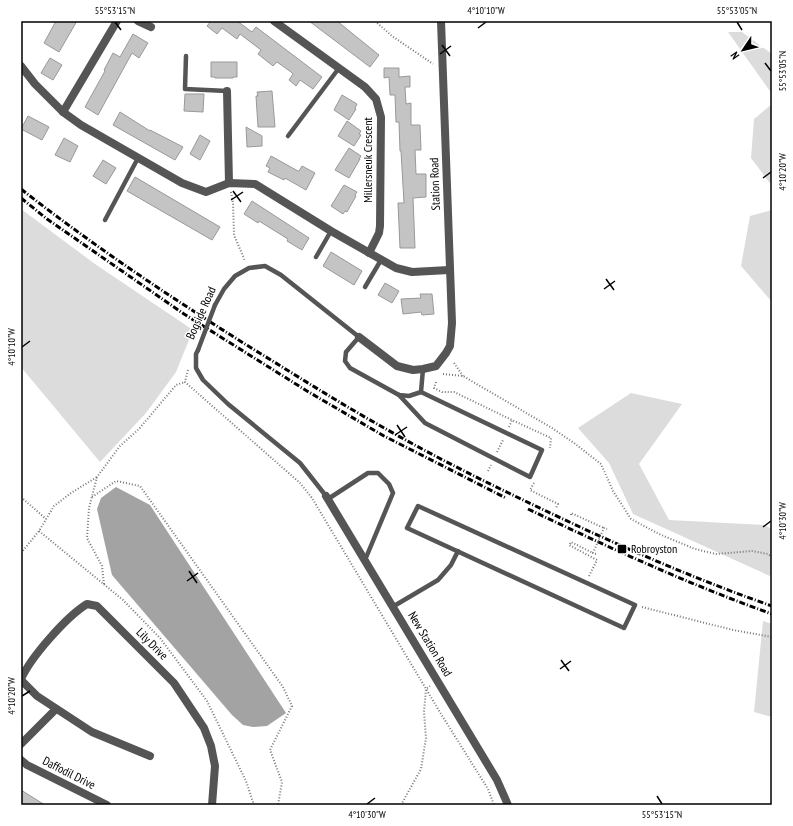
<svg xmlns="http://www.w3.org/2000/svg" width="793" height="826" viewBox="0 0 793 826" font-family="'PT Sans Narrow',sans-serif">
  <style>
    .green { fill: #dcdcdc }
    .water { fill: #a3a3a3 }
    .building { fill: #c4c4c4; stroke: #999 }
    .lines { fill: none; stroke-linecap: round; stroke-linejoin: round }
    .path { stroke: #777; stroke-width: 2; stroke-dasharray: 1 2; stroke-linecap: butt }
    .lane { stroke: #555; stroke-width: 4.5 }
    .street { stroke: #555; stroke-width: 8 }
    .rail { stroke: #000; stroke-width: 3; stroke-dasharray: 6 2 1 2; stroke-linecap: butt }
    .path-bridge { stroke: #777; stroke-width: 2; stroke-dasharray: 1 2; stroke-linecap: butt }
    .lane-bridge { stroke: #555; stroke-width: 4.5 }
    .ticks { fill: none; stroke: #000; stroke-width: 1.5 }
    .poi-dot { fill: #000; stroke: #fff; stroke-width: 1.5 }
    .labels { text-anchor: middle; stroke-width: 3; stroke-linejoin: round; paint-order: stroke }
    .street-label { font-size: 12px; fill: #000; stroke: #fff }
    .poi-label { font-size: 12px; fill: #000; stroke: #fff; text-anchor: start }
    .neatline { fill: none; stroke: #000; stroke-width: 1.5 }
    .ticks-label { font-size: 10px; text-anchor: middle; fill: #000 }
  </style>
  <rect width="100%" height="100%" fill="#fff"/>
  <g class="green">
    <path d="M 728,32 L 742,32 L 772,54 L 772,94 Z"/>
    <path d="M 772,104 L 772,186 L 751,158 L 754,119 Z"/>
    <path d="M 21,209 L 95,264 L 193,330 L 176,372 L 146,413 L 100,462 L 21,367 Z"/>
    <path d="M 772,210 L 772,302 L 741,266 L 750,216 Z"/>
    <path d="M 631,393 L 682,404 L 639,464 L 669,520 L 764,525 L 772,529 L 772,577 L 633,514 L 609,463 L 578,428 Z"/>
    <path d="M 763,621 L 772,624 L 772,717 L 754,712 Z"/>
  </g>
  <path class="water" d="M 116,487 L 150,505 L 286,713 L 267,726 L 253,727 L 243,725 L 232,715 L 112,575 L 97,509 L 101,498 Z"/>
  <g class="building">
    <path d="M 56,21 L 77,21 L 59,52 L 44,43 Z"/>
    <path d="M 211,21 L 237,21 L 252,32 L 256,27 L 322,77 L 313,89 L 300,80 L 296,86 L 289,80 L 293,74 L 291,72 L 277,62 L 273,66 L 258,54 L 261,50 L 240,34 L 237,39 L 222,28 L 217,34 L 207,26 Z"/>
    <path d="M 309,21 L 337,21 L 379,55 L 370,67 Z"/>
    <path d="M 133,34 L 148,43 L 139,58 L 132,53 L 98,115 L 85,107 L 105,71 L 104,70 L 113,53 L 120,57 Z"/>
    <path d="M 50,58 L 62,65 L 53,80 L 41,73 Z"/>
    <path d="M 211,62 L 237,62 L 237,77 L 233,77 L 233,78 L 215,78 L 215,77 L 211,77 Z"/>
    <path d="M 384,68 L 399,68 L 399,77 L 410,76 L 410,87 L 405,87 L 406,104 L 411,103 L 411,125 L 420,125 L 421,150 L 415,150 L 416,174 L 426,174 L 426,197 L 413,198 L 415,248 L 400,248 L 398,203 L 404,203 L 401,151 L 400,151 L 399,122 L 396,122 L 395,95 L 390,95 L 389,77 L 384,78 Z"/>
    <path d="M 272,91 L 275,127 L 258,127 L 256,96 L 258,96 L 257,92 Z"/>
    <path d="M 185,94 L 204,94 L 203,112 L 184,111 Z"/>
    <path d="M 342,95 L 357,104 L 355,108 L 356,109 L 349,120 L 334,110 Z"/>
    <path d="M 120,112 L 150,131 L 150,130 L 183,147 L 175,160 L 113,125 Z"/>
    <path d="M 28,116 L 49,127 L 42,140 L 21,129 Z"/>
    <path d="M 347,121 L 361,131 L 359,134 L 361,135 L 354,146 L 338,136 Z"/>
    <path d="M 246,127 L 262,136 L 262,146 L 247,147 Z"/>
    <path d="M 200,135 L 210,141 L 200,160 L 190,154 Z"/>
    <path d="M 64,138 L 78,146 L 70,162 L 55,155 Z"/>
    <path d="M 349,148 L 361,156 L 359,159 L 360,159 L 349,178 L 335,170 Z"/>
    <path d="M 271,156 L 298,171 L 299,171 L 302,166 L 315,173 L 306,190 L 285,178 L 284,180 L 268,172 L 270,168 L 266,166 Z"/>
    <path d="M 103,160 L 116,168 L 106,184 L 93,176 Z"/>
    <path d="M 135,177 L 220,227 L 212,240 L 127,191 Z"/>
    <path d="M 344,185 L 357,192 L 355,195 L 356,196 L 347,212 L 345,211 L 343,214 L 331,206 Z"/>
    <path d="M 252,201 L 309,238 L 302,250 L 287,241 L 288,239 L 259,221 L 258,223 L 244,214 Z"/>
    <path d="M 331,252 L 362,271 L 354,285 L 323,266 Z"/>
    <path d="M 385,283 L 399,291 L 392,303 L 378,295 Z"/>
    <path d="M 420,294 L 432,294 L 434,314 L 422,315 L 421,312 L 403,314 L 401,299 L 421,298 Z"/>
    <path d="M 21,790 L 45,805 L 21,805 Z"/>
  </g>
  <g class="lines">
    <g class="path">
      <path d="M 375,21 L 392,36 L 433,64"/>
      <path d="M 231,192 L 233,203 L 234,235 L 245,261"/>
      <path d="M 454,363 L 463,376"/>
      <path d="M 188,370 L 185,382 L 300,483 L 312,498 L 441,714 L 488,789 L 494,805"/>
      <path d="M 443,374 L 463,376 L 552,428 L 574,443 L 601,464 L 613,491 L 631,519 L 659,534 L 695,549 L 716,554 L 752,551 L 768,554 L 772,557"/>
      <path d="M 436,382 L 434,388 L 442,392 L 454,392 L 512,420"/>
      <path d="M 509,427 L 512,420 L 551,438 L 550,448"/>
      <path d="M 497,452 L 503,440"/>
      <path d="M 488,471 L 491,465"/>
      <path d="M 534,483 L 530,490 L 558,504 L 556,508"/>
      <path d="M 21,497 L 46,519"/>
      <path d="M 92,497 L 116,481 L 140,486 L 283,687 L 292,706 L 270,750 L 282,782 L 278,805"/>
      <path d="M 571,515 L 571,513 L 604,528"/>
      <path d="M 39,531 L 123,600 L 160,638 L 207,701 L 246,781 L 254,805"/>
      <path d="M 21,553 L 39,531 L 54,506 L 71,493 L 97,477"/>
      <path d="M 589,576 L 597,560 L 569,545 L 571,542 L 593,553"/>
      <path d="M 104,584 L 102,566 L 87,538 L 89,508 L 97,477 L 120,446 L 139,429 L 176,385 L 185,382"/>
      <path d="M 642,607 L 733,630 L 772,637"/>
      <path d="M 401,805 L 421,769 L 426,738 L 424,712 L 426,689 L 430,686"/>
    </g>
    <g class="lane">
      <path d="M 186,56 L 185,89 L 227,91"/>
      <path d="M 288,136 L 339,68"/>
      <path d="M 105,220 L 138,158"/>
      <path d="M 316,257 L 331,231"/>
      <path d="M 365,287 L 381,260"/>
      <path d="M 215,305 L 224,289 L 235,276 L 249,268 L 265,266 L 281,275 L 359,337 L 346,352 L 345,361 L 350,368 L 399,395 L 409,396 L 421,392 L 423,369"/>
      <path d="M 198,350 L 196,354 L 196,368 L 203,380 L 228,404 L 300,463 L 326,496"/>
      <path d="M 399,395 L 425,423 L 530,477 L 542,450 L 421,392"/>
      <path d="M 328,499 L 368,473 L 378,473 L 389,484 L 393,493 L 365,560"/>
      <path d="M 418,506 L 635,605 L 624,628 L 407,528 Z"/>
      <path d="M 394,606 L 438,580 L 451,565 L 458,551"/>
    </g>
    <g class="street">
      <path d="M 138,21 L 151,27"/>
      <path d="M 274,21 L 365,87 L 376,99 L 381,117 L 380,226 L 379,233 L 369,253"/>
      <path d="M 21,66 L 35,84 L 63,112 L 81,125 L 182,183 L 206,192 L 229,183 L 255,184 L 331,231 L 396,268 L 412,272 L 449,270"/>
      <path d="M 227,91 L 229,183"/>
      <path d="M 63,112 L 117,21"/>
      <path d="M 359,337 L 397,366 L 413,370 L 423,369 L 436,366 L 446,353 L 450,346 L 452,323 L 441,21"/>
      <path d="M 326,496 L 497,780 L 508,805"/>
      <path d="M 21,679 C 31,657 66,617 87,604 L 97,606 L 174,683 L 204,728 L 211,746 L 215,766 L 212,805"/>
      <path d="M 21,680 L 37,696 L 92,732 L 150,756"/>
      <path d="M 21,744 L 56,709"/>
      <path d="M 21,760 L 27,765 L 107,805"/>
    </g>
    <g class="rail">
      <path d="M 21,189 C 95,247 173,299 253,349 C 297,376 341,404 386,429 C 449,465 514,496 580,527 C 643,556 706,583 772,606"/>
      <path d="M 21,198 L 47,219 L 184,314 L 307,391 L 384,436 L 506,498"/>
      <path d="M 528,509 C 608,547 688,584 772,614"/>
    </g>
    <path class="path-bridge" d="M 596,554 L 593,553 L 604,528 L 607,529"/>
    <path class="lane-bridge" d="M 198,350 L 215,305"/>
  </g>
  <path class="ticks" d="M 115,22 L 121,30M 737,22 L 742,30M 478,28 L 486,22M 442,45 L 450,56M 440,54 L 451,46M 765,63 L 771,71M 763,178 L 771,172M 233,191 L 241,202M 231,200 L 243,192M 606,279 L 614,290M 604,289 L 615,281M 22,347 L 30,341M 397,425 L 405,437M 395,435 L 407,427M 763,527 L 771,521M 189,571 L 197,583M 187,581 L 198,573M 561,660 L 569,671M 560,669 L 571,661M 22,696 L 30,691M 657,796 L 662,804M 367,804 L 375,798"/>
  <rect class="poi-dot" x="617" y="544" width="10" height="10" rx="2"/>
  <g class="labels">
    <g class="street-label">
      <text transform="translate(368 160) rotate(-90)" y="4">Millersneuk Crescent</text>
      <text transform="translate(435 184) rotate(-92)" y="4">Station Road</text>
      <text transform="translate(201 313) rotate(-66)" y="4">Bogside Road</text>
      <text transform="translate(152 644) rotate(45)" y="4">Lily Drive</text>
      <text transform="translate(430 644) rotate(59)" y="4">New Station Road</text>
      <text transform="translate(69 773) rotate(27)" y="4">Daffodil Drive</text>
    </g>
    <g class="poi-label">
      <text x="631" y="553">Robroyston</text>
    </g>
  </g>
  <rect width="793" height="826" fill="none" stroke="#ffffff" stroke-width="44"/>
  <g transform="translate(743 50) rotate(235)" stroke="#ffffff" stroke-width="3" paint-order="stroke">
  <path d="M0-3L7 15L0 10L-7 15Z" fill="#000000"/>
  <text y="-6" font-size="11" font-weight="bold" text-anchor="middle" fill="#000000">N</text>
  </g>
  <rect x="22" y="22" width="749" height="782" class="neatline"/>
  <g class="ticks-label">
    <text x="115" y="14">55°53'15"N</text>
    <text x="486" y="14">4°10'10"W</text>
    <text x="737" y="14">55°53'05"N</text>
    <text transform="translate(782 71) rotate(-90)" y="4">55°53'05"N</text>
    <text transform="translate(782 172) rotate(-90)" y="4">4°10'20"W</text>
    <text transform="translate(11 347) rotate(-90)" y="4">4°10'10"W</text>
    <text transform="translate(782 521) rotate(-90)" y="4">4°10'30"W</text>
    <text transform="translate(11 696) rotate(-90)" y="4">4°10'20"W</text>
    <text x="367" y="818">4°10'30"W</text>
    <text x="662" y="818">55°53'15"N</text>
  </g>
</svg>
